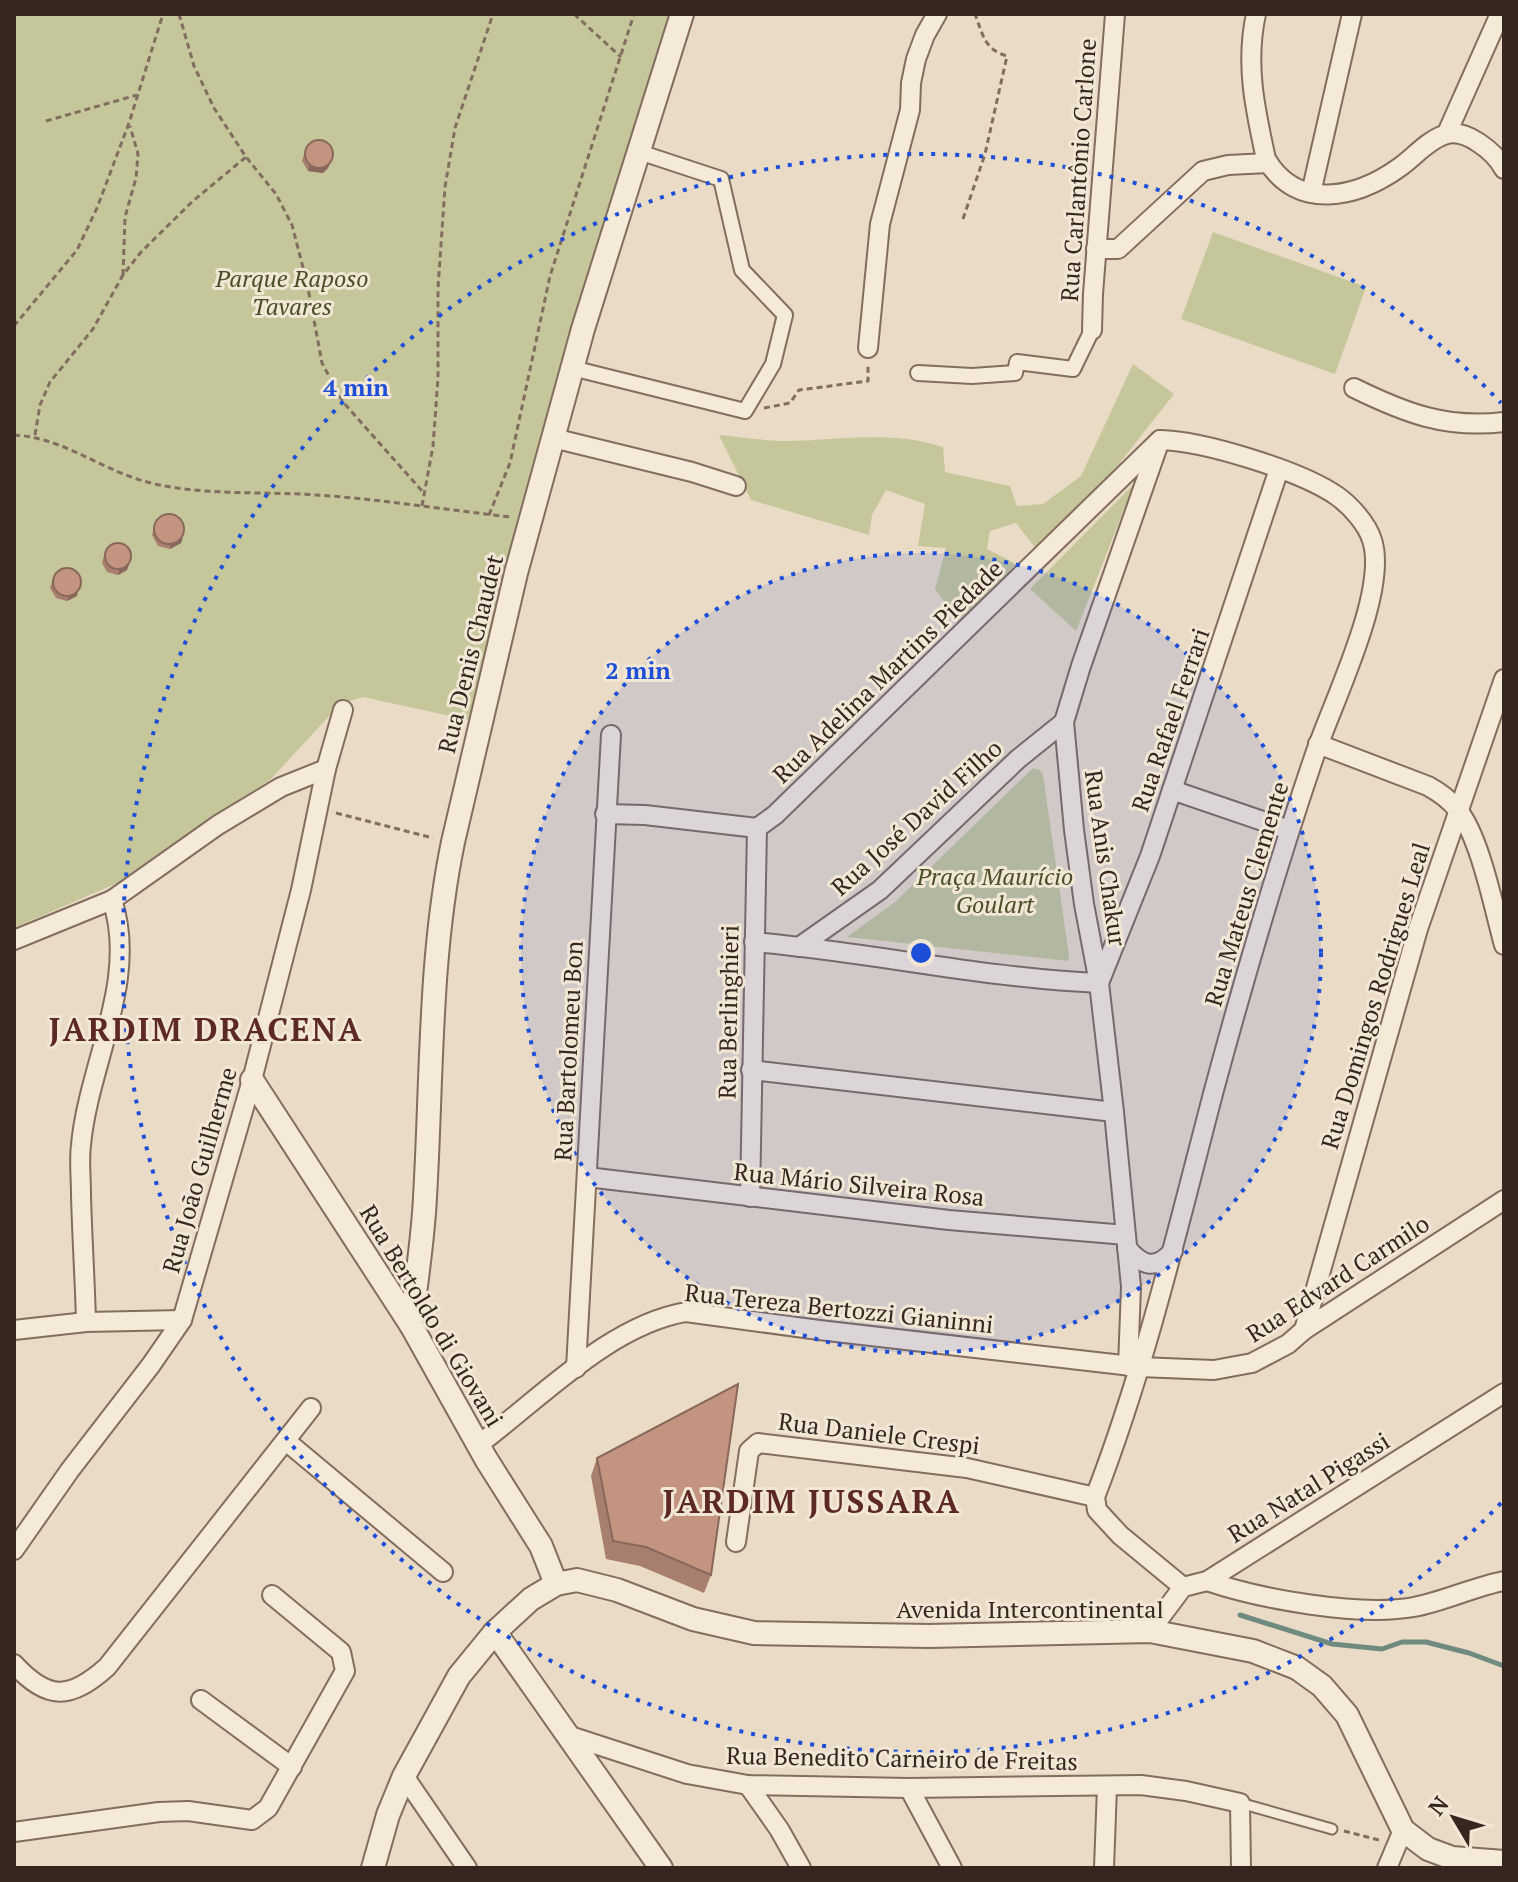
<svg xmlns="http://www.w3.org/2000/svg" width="1518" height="1882" viewBox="0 0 1518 1882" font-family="'PT Serif',serif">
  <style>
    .green { fill: #c6c69b }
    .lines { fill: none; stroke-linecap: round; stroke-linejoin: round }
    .stream { stroke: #6f8b80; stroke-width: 5 }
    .service-casing { stroke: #836d5e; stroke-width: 13 }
    .pedestrian-casing { stroke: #836d5e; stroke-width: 18 }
    .minor-casing { stroke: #836d5e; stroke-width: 22 }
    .tertiary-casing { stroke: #836d5e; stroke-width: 26 }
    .path { stroke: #836d5e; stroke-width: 3; stroke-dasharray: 6 4; stroke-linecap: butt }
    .service { stroke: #f5e9d8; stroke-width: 9 }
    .pedestrian { stroke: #f5e9d8; stroke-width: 14 }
    .minor { stroke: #f5e9d8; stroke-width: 18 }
    .tertiary { stroke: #f5e9d8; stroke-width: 22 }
    .wall { fill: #a87f6e }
    .shaded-wall { fill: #88685a }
    .building { fill: #c39480; stroke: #88685a; stroke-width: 2 }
    .ring { fill: none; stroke: #1d4ed8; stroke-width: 4; stroke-dasharray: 4 8 }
    .labels { text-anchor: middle; stroke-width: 6; stroke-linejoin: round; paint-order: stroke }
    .street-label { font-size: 24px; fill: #352720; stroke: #f2e6d5 }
    .park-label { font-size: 24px; font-style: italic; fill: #4a4f29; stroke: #f2e6d5 }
    .district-label { font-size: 32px; font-weight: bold; letter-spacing: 2px; fill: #5d2924; stroke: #f2e6d5 }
    .centre { fill: #1d4ed8; stroke: #f2e6d5; stroke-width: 4 }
    .ring-label { font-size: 24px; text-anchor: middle; font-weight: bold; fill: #1d4ed8; stroke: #f2e6d5; stroke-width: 6; stroke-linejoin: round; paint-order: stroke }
  </style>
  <rect width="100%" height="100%" fill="#e9dbc6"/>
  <g class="green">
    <path d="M 14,14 L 669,14 L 571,330 L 518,518 L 469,720 L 363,697 L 340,704 L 271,779 L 140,873 L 14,928 Z"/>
    <path d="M 1213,232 L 1366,287 L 1335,374 L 1181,319 Z"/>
    <path d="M 1133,364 L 1174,394 L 1118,465 L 1037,550 L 1016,523 L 990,531 L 987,549 L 1016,564 L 960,624 L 935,589 L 946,548 L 918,546 L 925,504 L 886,490 L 872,515 L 869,535 L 751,500 L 719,435 C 741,437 765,441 787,441 C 840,440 891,430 943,447 L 945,472 L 1010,486 L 1017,506 L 1043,504 L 1081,476 Z"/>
    <path d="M 1134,484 L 1076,631 L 1030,589 Z"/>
    <path d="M 1033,768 L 1040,770 L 1043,775 L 1069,956 L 1068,961 L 847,937 L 895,902 Z"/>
  </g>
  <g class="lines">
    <path class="stream" d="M 1240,1615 L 1332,1644 L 1382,1649 L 1402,1642 L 1426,1642 L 1469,1653 L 1504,1666"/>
    <g class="service-casing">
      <path id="service" d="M 1240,1803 L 1332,1829"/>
    </g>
    <g class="pedestrian-casing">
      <g id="pedestrian">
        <path d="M 572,368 L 745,411 L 773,364 L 785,315 L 742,270 L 721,179 L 639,152"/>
        <path d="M 918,373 L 972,376 L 1015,373 L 1017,362 L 1073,369 L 1092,330"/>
      </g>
    </g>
    <g class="minor-casing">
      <g id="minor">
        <path d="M 1256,14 C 1245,64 1255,109 1266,159 C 1297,212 1357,198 1400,167 C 1414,157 1427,141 1444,135 C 1465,127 1495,152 1504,169"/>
        <path d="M 1447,133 L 1500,14"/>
        <path d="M 1311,193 L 1352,14"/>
        <path d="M 1096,249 L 1118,249 L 1203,171 L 1228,165 L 1268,163"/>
        <path d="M 1092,330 L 1093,294 L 1115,14"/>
        <path d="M 868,348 L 880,224 L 910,110 L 911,83 L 916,59 L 925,35 L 937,14"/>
        <path d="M 1354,388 C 1405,413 1446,429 1504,422"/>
        <path d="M 553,438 L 692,472 L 736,486"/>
        <path d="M 1160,440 C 1204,441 1301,471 1337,496 C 1351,506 1367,524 1372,540 C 1389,592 1330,707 1313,760 C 1276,869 1244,979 1214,1090 C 1178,1227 1146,1365 1095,1497 L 1097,1510 L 1120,1535 L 1183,1587"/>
        <path d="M 1318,744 L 1428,786 C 1439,792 1449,799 1457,809 C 1480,836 1494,909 1504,945"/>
        <path d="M 1172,790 L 1289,830"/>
        <path d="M 605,814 L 645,815 L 757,828 L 775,815 L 1158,442"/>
        <path d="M 14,940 L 112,900 L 218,825 L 281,787 L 326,769"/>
        <path d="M 754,942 C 870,952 983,978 1099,983 L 1150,856 L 1279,469"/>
        <path d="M 799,947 L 880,890 L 1018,759 L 1064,722"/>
        <path d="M 751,1070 L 1114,1112"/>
        <path d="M 587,1177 L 949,1220 L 1126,1235"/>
        <path d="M 750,1197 L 757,828"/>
        <path d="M 1127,1248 C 1143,1267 1156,1270 1173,1251"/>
        <path d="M 86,1322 C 85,1280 82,1237 81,1194 C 81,1178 79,1161 81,1145 C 88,1066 139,979 112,900"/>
        <path d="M 14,1330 L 86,1322 L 182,1320"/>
        <path d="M 1304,1330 L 1418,929 L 1504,679"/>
        <path d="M 1128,1366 L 1131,1287 L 1114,1112 L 1099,983 L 1084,904 L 1074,830 L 1064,722 L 1081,666 L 1160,440"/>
        <path d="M 576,1368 L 611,735"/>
        <path d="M 286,1441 L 443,1572"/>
        <path d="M 478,1445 C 539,1400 609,1325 686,1312 L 819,1330 L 1140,1367 L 1214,1370 L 1252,1363 L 1288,1344 L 1304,1330 L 1504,1200"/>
        <path d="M 736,1542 L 749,1451 L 758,1443 L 967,1468 L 1095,1497"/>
        <path d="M 14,1550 L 70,1470 L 151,1365 L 182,1320 L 252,1080 L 301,890 L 326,769 L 343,710"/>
        <path d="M 1207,1581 C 1260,1599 1359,1617 1414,1607 C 1445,1601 1473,1587 1504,1581"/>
        <path d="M 1150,1631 L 1183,1587 L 1207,1581 L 1504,1393"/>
        <path d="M 14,1664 C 48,1701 70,1700 107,1667 L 311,1408"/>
        <path d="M 201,1700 L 292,1767"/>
        <path d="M 567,1735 L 687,1774 L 748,1785 L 909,1788 L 1141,1785 L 1186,1791 L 1240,1803 L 1241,1868"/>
        <path d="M 404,1776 L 467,1868"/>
        <path d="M 748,1785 L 779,1829 L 801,1868"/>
        <path d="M 909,1788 L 952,1868"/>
        <path d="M 14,1832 L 159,1812 L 188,1811 L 252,1820 L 268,1808 L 345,1671 L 341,1652 L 272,1595"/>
        <path d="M 1104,1868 L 1107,1787"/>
        <path d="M 1387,1868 L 1403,1830"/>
      </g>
    </g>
    <g class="tertiary-casing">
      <g id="tertiary">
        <path d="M 252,1080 L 411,1325 L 486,1459 L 541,1546 L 556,1584"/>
        <path d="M 411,1325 C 416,1283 423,1240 425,1197 C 432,1079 429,958 453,842 L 516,573 L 583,329 L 682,14"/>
        <path d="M 495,1632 L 661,1868"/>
        <path d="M 373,1868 L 388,1815 L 404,1776 L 459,1676 L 495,1632 L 531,1599 L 556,1584 L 577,1580 L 617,1590 L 693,1619 L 754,1633 L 929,1636 L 1150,1631 L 1253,1651 L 1297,1668 L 1322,1686 L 1347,1715 L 1403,1830 L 1428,1849 L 1452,1858 L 1504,1862"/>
      </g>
    </g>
    <g class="path">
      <path d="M 179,14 L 194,66 L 214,108 L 246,157 L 276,194 L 292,225 L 307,283 L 322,363 L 343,402 L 422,491"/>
      <path d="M 574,14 L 621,57"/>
      <path d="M 46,121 L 137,95"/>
      <path d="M 963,219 L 985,154 L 1007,56 C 984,49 983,35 975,14"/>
      <path d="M 123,275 L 125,217 L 136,178 L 138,154 L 130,126"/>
      <path d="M 14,326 L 77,250 L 97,208 L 129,123 L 163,14"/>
      <path d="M 764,408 L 790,403 L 799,390 L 868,381 L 868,363"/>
      <path d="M 14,435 C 63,437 104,472 151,483 C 205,496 262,491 316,495 C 381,499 446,510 511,517"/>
      <path d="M 35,435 L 40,405 L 50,382 L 93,329 L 123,275 L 141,252 L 193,201 L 246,157"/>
      <path d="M 422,506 L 433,446 L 438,378 L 438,288 L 445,187 L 455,128 L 493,14"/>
      <path d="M 489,515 L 510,463 L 550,276 L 634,14"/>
      <path d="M 336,813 L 433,838"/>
      <path d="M 1344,1831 L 1379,1840"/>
    </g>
    <use href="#service" class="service"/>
    <use href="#pedestrian" class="pedestrian"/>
    <use href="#minor" class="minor"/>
    <use href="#tertiary" class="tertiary"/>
  </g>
  <g class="wall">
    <path d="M 307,145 L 328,168 L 323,173 L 308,171 L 302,161 Z"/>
    <path d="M 157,519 L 181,543 L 170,549 L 158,546 L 152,535 Z"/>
    <path d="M 106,548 L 127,570 L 118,575 L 107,572 L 102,563 Z"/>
    <path d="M 55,572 L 77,596 L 67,601 L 56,598 L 50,588 Z"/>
    <path d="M 597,1458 L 711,1575 L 704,1593 L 640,1566 L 606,1559 L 591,1476 Z"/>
  </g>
  <g class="shaded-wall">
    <path d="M 330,164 L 328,168 L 323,173 L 308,171 L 309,166 Z"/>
    <path d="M 183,538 L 181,543 L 170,549 L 171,545 Z"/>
    <path d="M 129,565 L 127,570 L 118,575 L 119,570 Z"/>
    <path d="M 78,591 L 77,596 L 67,601 L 69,597 Z"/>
  </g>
  <g class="building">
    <circle cx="319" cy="154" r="14"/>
    <circle cx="169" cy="529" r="15"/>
    <circle cx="118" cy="556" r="13"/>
    <circle cx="67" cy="582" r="14"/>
    <path d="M 738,1384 L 711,1575 L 646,1547 L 613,1541 L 597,1458 Z"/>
  </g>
  <circle cx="921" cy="953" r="400" fill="#1d4ed8" fill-opacity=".12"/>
  <g class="ring">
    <circle cx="921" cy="953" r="400"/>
    <path d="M1501 1503A799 799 0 1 1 1501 403"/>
  </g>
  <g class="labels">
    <g class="street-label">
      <text transform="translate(1079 170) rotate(-86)" y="8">Rua Carlantônio Carlone</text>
      <text transform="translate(471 654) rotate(-76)" y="8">Rua Denis Chaudet</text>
      <text transform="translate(888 672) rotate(-44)" y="8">Rua Adelina Martins Piedade</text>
      <text transform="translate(1171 720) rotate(-71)" y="8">Rua Rafael Ferrari</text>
      <text transform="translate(917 818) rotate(-42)" y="8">Rua José David Filho</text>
      <text transform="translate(1105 858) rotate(82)" y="8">Rua Anis Chakur</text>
      <text transform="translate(1247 894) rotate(-73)" y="8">Rua Mateus Clemente</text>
      <text transform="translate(1376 996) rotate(-73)" y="8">Rua Domingos Rodrigues Leal</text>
      <text transform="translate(729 1012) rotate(-89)" y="8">Rua Berlinghieri</text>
      <text transform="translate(569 1051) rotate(-87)" y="8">Rua Bartolomeu Bon</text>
      <text transform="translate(200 1170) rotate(-74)" y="8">Rua João Guilherme</text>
      <text transform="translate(859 1185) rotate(6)" y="8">Rua Mário Silveira Rosa</text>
      <text transform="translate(1338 1279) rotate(-33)" y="8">Rua Edvard Carmilo</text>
      <text transform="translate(839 1309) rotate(6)" y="8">Rua Tereza Bertozzi Gianinni</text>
      <text transform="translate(431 1316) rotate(59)" y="8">Rua Bertoldo di Giovani</text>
      <text transform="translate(879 1434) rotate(7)" y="8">Rua Daniele Crespi</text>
      <text transform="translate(1309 1488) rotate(-32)" y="8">Rua Natal Pigassi</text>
      <text x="1030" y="1618">Avenida Intercontinental</text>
      <text transform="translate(902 1759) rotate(1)" y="8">Rua Benedito Carneiro de Freitas</text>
    </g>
    <g class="park-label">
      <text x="292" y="287">Parque Raposo<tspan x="292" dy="28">Tavares</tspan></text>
      <text x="995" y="885">Praça Maurício<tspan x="995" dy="28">Goulart</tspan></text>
    </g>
    <g class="district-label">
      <text x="206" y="1041">JARDIM DRACENA</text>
      <text x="812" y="1513">JARDIM JUSSARA</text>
    </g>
  </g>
  <circle cx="921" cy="953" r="12" class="centre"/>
  <g class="ring-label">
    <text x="356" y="396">4 min</text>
    <text x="638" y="679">2 min</text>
  </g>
  <rect width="1518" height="1882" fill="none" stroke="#352720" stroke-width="32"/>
  <g transform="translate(1454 1818) rotate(308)" stroke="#f2e6d5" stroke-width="6" paint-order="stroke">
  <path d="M0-6L14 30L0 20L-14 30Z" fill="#352720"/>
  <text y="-12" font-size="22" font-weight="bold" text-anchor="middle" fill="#352720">N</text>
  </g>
</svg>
